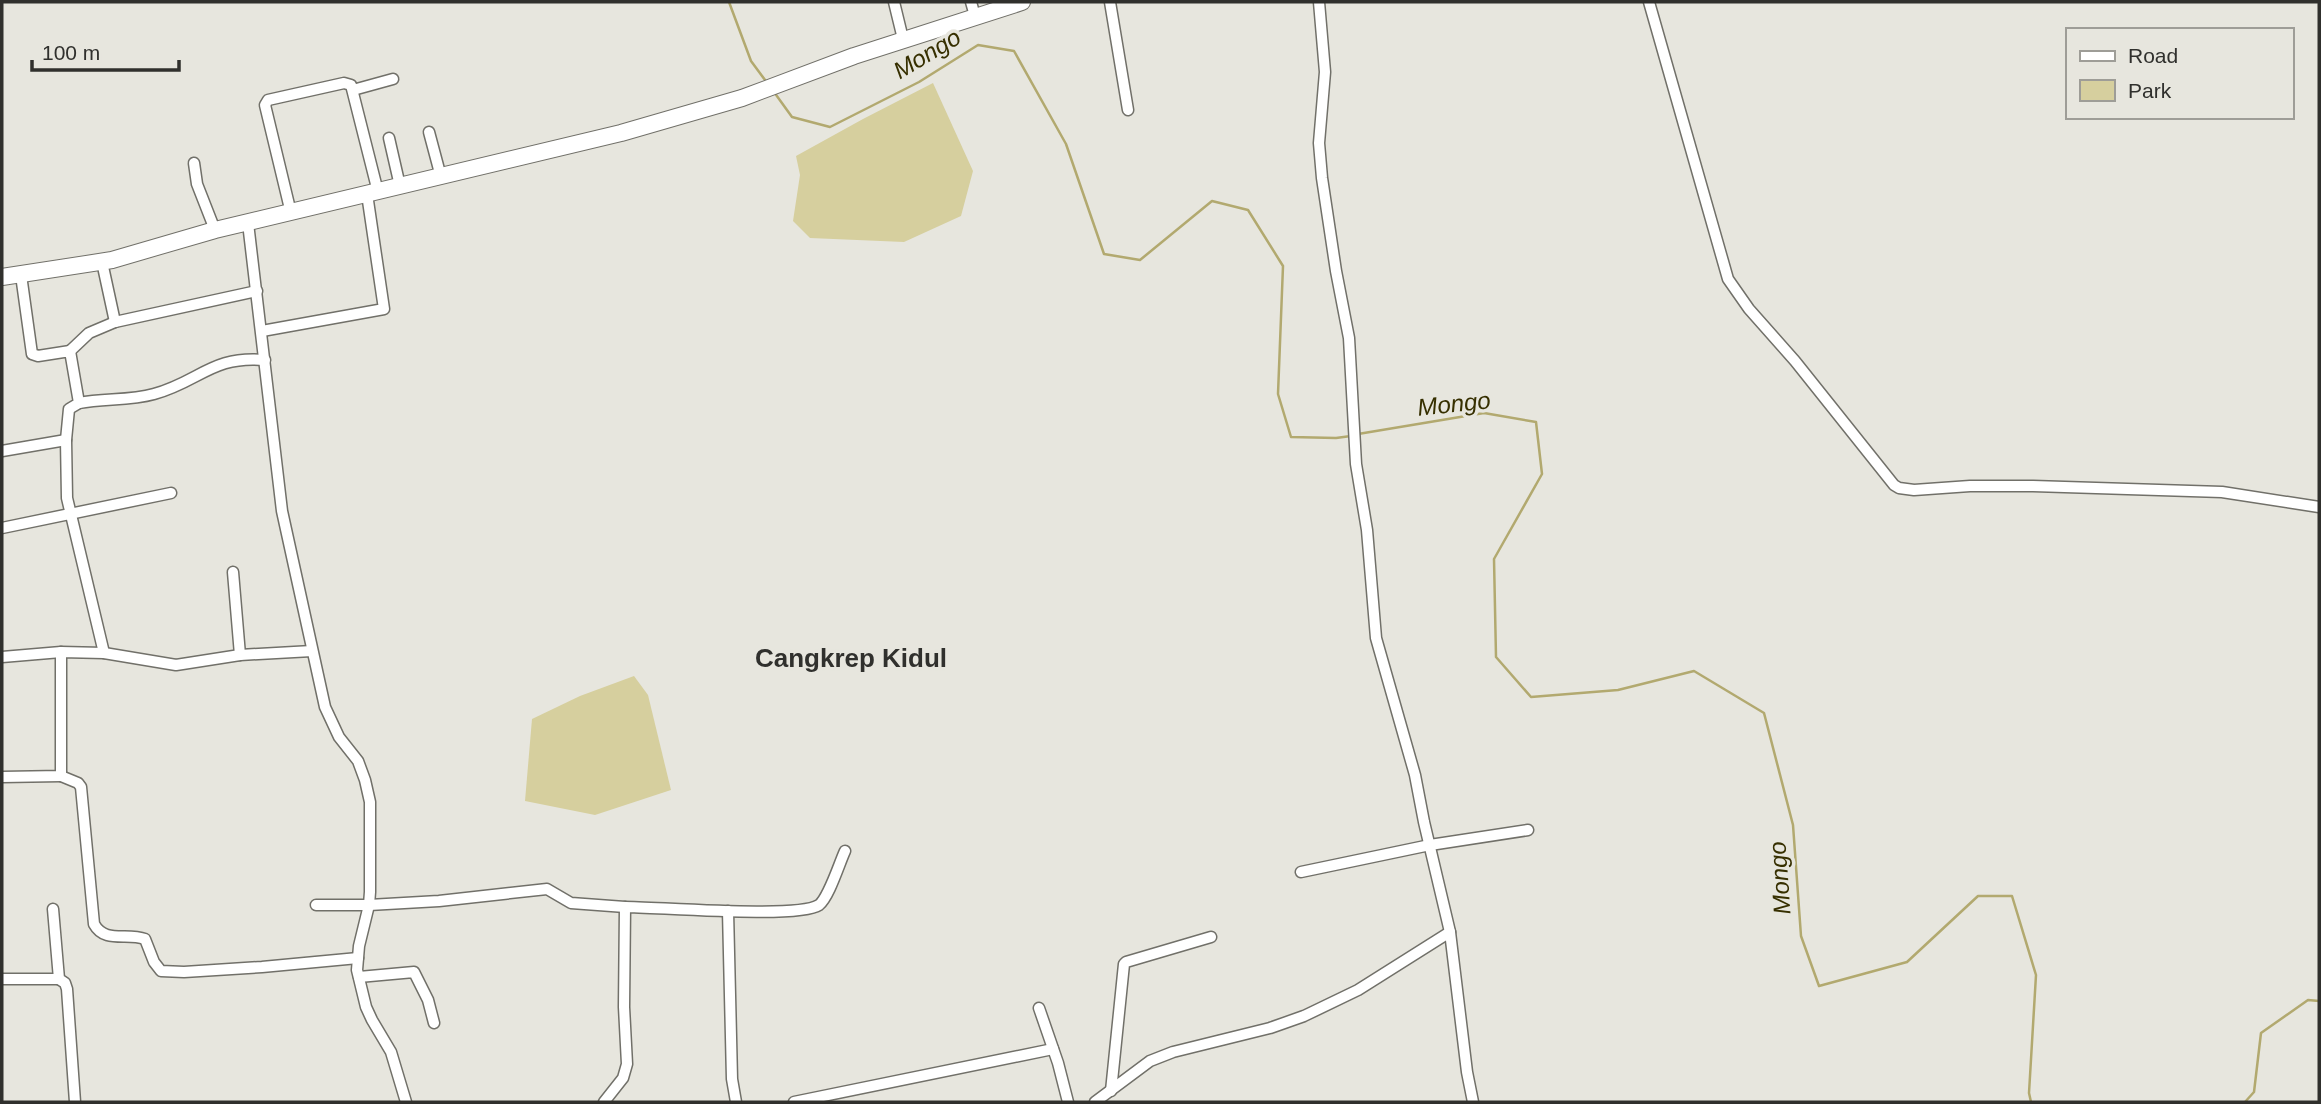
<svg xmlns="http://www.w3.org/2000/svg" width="2321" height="1104" viewBox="0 0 2321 1104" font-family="Helvetica,sans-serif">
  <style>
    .green { fill: #d6cf9e }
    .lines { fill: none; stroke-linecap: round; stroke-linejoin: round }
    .stream { stroke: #b2a96f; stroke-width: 2.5 }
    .street-casing { stroke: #717069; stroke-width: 13 }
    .secondary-casing { stroke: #717069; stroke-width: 18 }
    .street { stroke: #fff; stroke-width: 10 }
    .secondary { stroke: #fff; stroke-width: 16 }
    .labels { text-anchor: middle; stroke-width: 7; stroke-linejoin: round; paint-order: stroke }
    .water-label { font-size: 24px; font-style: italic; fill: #362f00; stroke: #e7e6de }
    .quarter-label { font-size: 26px; font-weight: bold; fill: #30302d; stroke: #e7e6de }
  </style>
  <rect width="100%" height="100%" fill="#e7e6de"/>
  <g class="green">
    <path d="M 933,83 L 973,171 L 961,216 L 904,242 L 810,238 L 793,221 L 800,175 L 796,156 L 863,119 Z"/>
    <path d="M 634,676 L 648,695 L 671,790 L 595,815 L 525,801 L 532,719 L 580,696 Z"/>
  </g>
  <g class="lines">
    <g class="stream">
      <path d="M 729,2 L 751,61 L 768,84"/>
      <path d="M 774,92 L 792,117 L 830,127 L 919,82 L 978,45 L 1014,51 L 1066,144 L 1104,254 L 1140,260 L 1212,201 L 1248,210 L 1283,266 L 1278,394 L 1291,437 L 1336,438 L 1351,436"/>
      <path d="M 1358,434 L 1484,413 L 1536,422 L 1542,474 L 1494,559 L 1496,657 L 1531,697 L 1618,690 L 1694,671 L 1764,713 L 1793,825 L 1801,936 L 1819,986 L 1907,962 L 1978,896 L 2012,896 L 2036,975 L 2029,1093 L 2031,1102"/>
      <path d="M 2245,1102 L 2254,1092 L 2261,1033 L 2308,1000 L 2319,1001"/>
    </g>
    <g class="street-casing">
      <g id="street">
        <path d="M 894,2 L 903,39"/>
        <path d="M 971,2 L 975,16"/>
        <path d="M 1110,2 L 1128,110"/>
        <path d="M 1319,2 L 1325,72 L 1319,143 L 1322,178 L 1336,271 L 1349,338 L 1356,464 L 1367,530 L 1376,638 L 1415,775 L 1424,822 L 1450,932 L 1467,1072 L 1473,1102"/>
        <path d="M 1649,2 L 1728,279 L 1749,309 L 1795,361 L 1894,485 L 1899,488 L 1914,490 L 1970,486 L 2033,486 L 2222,492 L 2319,507"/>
        <path d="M 353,90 L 393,79"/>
        <path d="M 429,132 L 441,177"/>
        <path d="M 389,138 L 400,186"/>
        <path d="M 194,163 L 197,184 L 215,230"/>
        <path d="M 291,213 L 265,105 L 268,100 L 344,83 L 351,85 L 378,192"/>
        <path d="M 248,223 L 282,511 L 325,707 L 339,737 L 358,761 L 365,780 L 370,802 L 370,892 L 369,905 L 359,946 L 357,970 L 366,1007 L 372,1020 L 391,1052 L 406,1102"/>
        <path d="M 102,262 L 115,322"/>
        <path d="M 21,275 L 32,354 L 38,356 L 70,351 L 79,403 L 69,409 L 66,440 L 67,498 L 104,653"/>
        <path d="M 262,331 L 384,309 L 367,194"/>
        <path d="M 70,351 L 89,333 L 115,322 L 257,291"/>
        <path d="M 79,403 C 104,398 129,401 154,394 C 199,382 212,355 265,360"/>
        <path d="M 2,451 L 66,440"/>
        <path d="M 2,528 L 171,493"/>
        <path d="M 233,572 L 240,655"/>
        <path d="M 2,657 L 61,652 L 104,653 L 176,665 L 240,655 L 312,651"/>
        <path d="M 61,776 L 78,783 L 81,787 L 94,924 C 105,944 127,932 145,939 L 154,962 L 161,971 L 184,972 L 262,967 L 358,958"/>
        <path d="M 2,777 L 61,776 L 61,652"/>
        <path d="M 1301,872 L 1430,845 L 1528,830"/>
        <path d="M 316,905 L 369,905 L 439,901 L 547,889 L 571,903 L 625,907"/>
        <path d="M 53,909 L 59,979 L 65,983 L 67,989 L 75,1102"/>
        <path d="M 728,911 L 732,1079 L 736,1102"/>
        <path d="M 359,977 L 414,972 L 428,1000 L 434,1023"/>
        <path d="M 2,979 L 59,979"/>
        <path d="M 1039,1008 L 1058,1063 L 1068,1102"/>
        <path d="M 1111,1091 L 1124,964 L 1126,962 L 1211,937"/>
        <path d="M 604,1102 L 623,1078 L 627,1064 L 624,1007 L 625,907 C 657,907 798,919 819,905 C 829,897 839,864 845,851"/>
        <path d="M 794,1102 L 1053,1049"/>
        <path d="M 1095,1102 L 1150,1061 L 1173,1052 L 1270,1028 L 1304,1016 L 1358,990 L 1450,932"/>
      </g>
    </g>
    <g class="secondary-casing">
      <path id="secondary" d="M 2,277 L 112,260 L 215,230 L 621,133 L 742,98 L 854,56 L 1022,2"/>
    </g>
    <use href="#street" class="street"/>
    <use href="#secondary" class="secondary"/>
  </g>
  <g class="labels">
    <g class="water-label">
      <text transform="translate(927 54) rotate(-31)" y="8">Mongo</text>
      <text transform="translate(1454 404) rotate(-6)" y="8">Mongo</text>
      <text transform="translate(1780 878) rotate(-94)" y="8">Mongo</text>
    </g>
    <g class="quarter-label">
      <text x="851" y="667">Cangkrep Kidul</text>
    </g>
  </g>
  <rect width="2321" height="1104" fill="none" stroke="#30302d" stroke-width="7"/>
  <rect x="2066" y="28" width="228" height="91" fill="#e7e6de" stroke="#9e9d97" stroke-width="2"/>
  <rect x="2080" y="51" width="35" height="10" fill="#ffffff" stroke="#9e9d97" stroke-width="2"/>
  <text x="2128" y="63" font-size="21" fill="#30302d">Road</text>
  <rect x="2080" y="80" width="35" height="21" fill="#d6cf9e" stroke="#9e9d97" stroke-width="2"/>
  <text x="2128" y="98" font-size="21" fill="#30302d">Park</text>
  <path d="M32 60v10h147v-10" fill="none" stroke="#30302d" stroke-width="3.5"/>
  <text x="42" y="60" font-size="21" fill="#30302d" stroke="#e7e6de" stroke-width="5" paint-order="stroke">100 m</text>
</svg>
